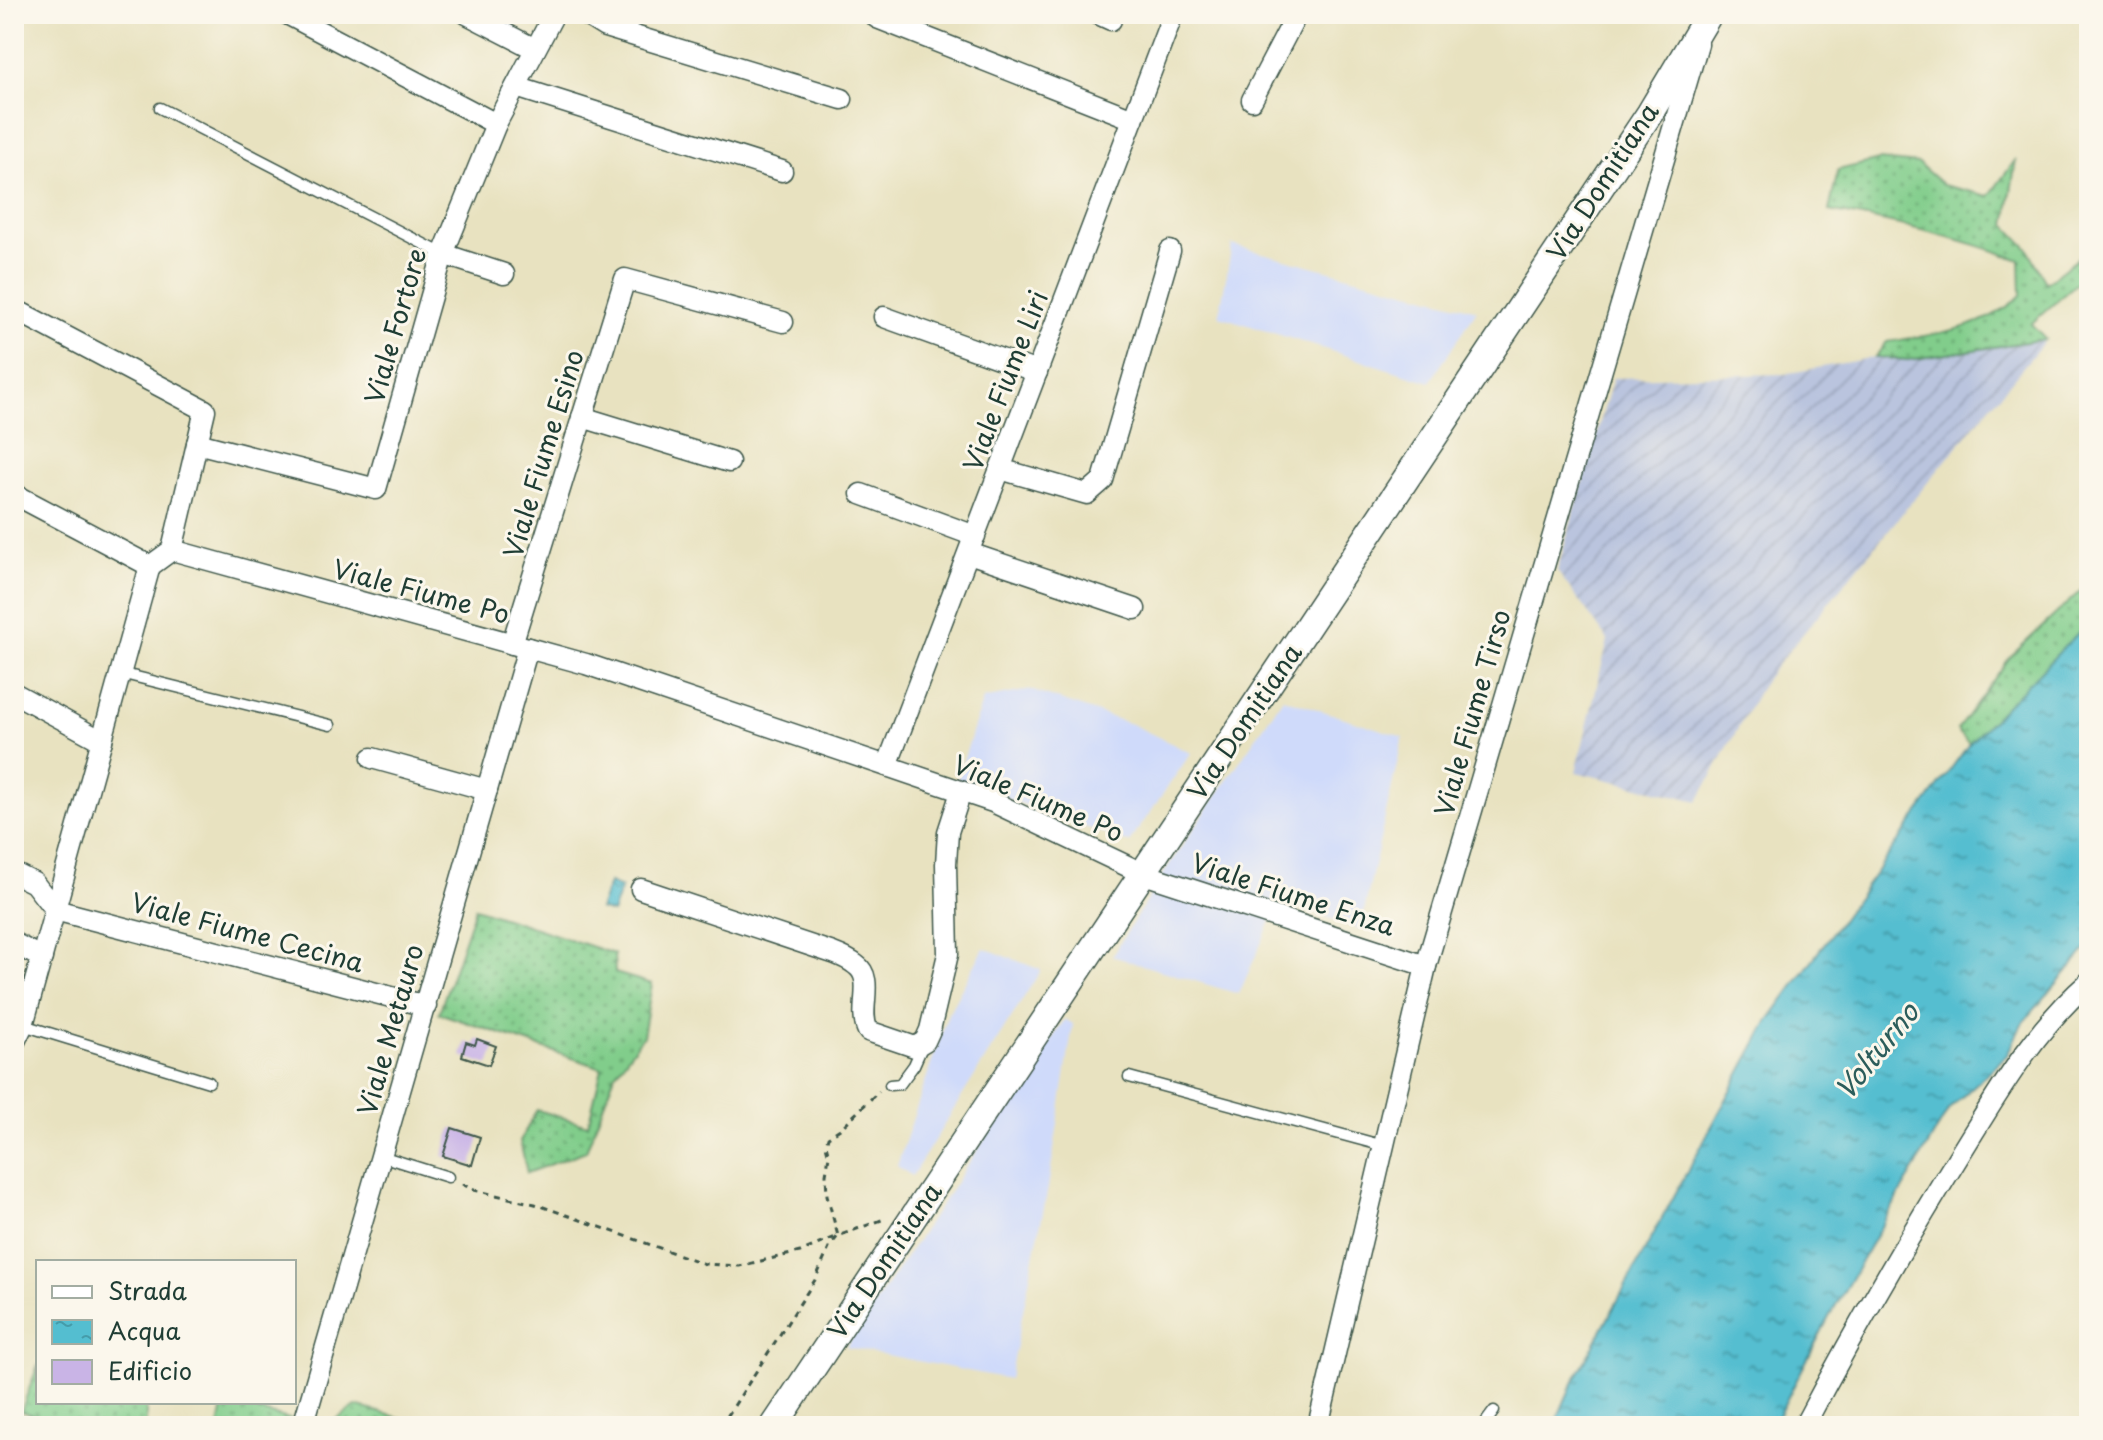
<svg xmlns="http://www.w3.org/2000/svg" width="2103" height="1440" viewBox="0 0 2103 1440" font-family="'Playpen Sans',sans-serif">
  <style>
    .built { fill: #cfdafa }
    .industrial { fill: url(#industrial-furrows) }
    .grass { fill: url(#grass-dots); stroke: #508560; stroke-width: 2 }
    .water { fill: url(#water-ripples); stroke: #3a7e82; stroke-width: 2 }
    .building { fill: #c9b4e6 }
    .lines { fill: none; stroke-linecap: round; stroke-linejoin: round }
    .service-casing { stroke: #3d5649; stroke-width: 13 }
    .minor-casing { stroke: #3d5649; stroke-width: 23 }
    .tertiary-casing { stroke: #3d5649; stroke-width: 29 }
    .path { stroke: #3d5649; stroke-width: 3; stroke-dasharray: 6 6; stroke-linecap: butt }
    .service { stroke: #fff; stroke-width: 10 }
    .minor { stroke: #fff; stroke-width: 20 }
    .tertiary { stroke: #fff; stroke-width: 26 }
    .labels { text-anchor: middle; stroke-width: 6; stroke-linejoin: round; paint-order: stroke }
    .street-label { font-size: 26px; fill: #1f3d34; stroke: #fbf7ec }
    .water-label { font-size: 28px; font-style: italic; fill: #2c5d5b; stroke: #fbf7ec }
  </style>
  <defs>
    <pattern id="industrial-furrows" width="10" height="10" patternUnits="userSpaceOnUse" patternTransform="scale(2)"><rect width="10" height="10" fill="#bac4de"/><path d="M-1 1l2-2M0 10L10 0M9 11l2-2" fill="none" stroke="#9fa9bf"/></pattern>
    <pattern id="grass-dots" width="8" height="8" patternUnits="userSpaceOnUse" patternTransform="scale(2)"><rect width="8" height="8" fill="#81cd8b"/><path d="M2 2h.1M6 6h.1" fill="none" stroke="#69a872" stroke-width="1.8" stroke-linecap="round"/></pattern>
    <pattern id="water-ripples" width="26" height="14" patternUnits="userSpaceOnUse" patternTransform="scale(2)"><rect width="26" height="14" fill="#54bed0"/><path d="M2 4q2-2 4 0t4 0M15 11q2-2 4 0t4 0" fill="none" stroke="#459caa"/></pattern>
  </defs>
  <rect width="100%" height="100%" fill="#fbf7ec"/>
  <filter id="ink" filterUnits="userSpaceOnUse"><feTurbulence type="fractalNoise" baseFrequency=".0125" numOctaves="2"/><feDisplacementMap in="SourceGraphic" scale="16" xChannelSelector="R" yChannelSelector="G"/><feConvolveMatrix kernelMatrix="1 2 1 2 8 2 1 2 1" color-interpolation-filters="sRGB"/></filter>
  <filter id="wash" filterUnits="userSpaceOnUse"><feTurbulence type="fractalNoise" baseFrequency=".006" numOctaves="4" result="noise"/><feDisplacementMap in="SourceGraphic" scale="32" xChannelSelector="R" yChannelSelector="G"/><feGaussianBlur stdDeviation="1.8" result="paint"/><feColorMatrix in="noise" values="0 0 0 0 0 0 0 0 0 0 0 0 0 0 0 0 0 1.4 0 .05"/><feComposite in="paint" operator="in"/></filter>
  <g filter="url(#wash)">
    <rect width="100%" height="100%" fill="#e8e2c0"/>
    <g class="built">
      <path d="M 1232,245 L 1477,310 L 1430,382 L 1219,316 Z"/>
      <path d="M 1030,690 L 1131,724 L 1191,753 L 1129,843 L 957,780 L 983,699 Z"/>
      <path d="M 1283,698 L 1403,737 L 1360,929 L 1280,900 L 1239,994 L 1112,956 L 1167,868 Z"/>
      <path d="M 984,948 L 1041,970 L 912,1176 L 897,1166 L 948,1014 Z"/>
      <path d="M 1065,1019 L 1073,1024 L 1048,1188 L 1009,1379 L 846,1347 Z"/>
    </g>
    <path class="industrial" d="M 2046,339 L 1764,681 L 1698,801 L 1576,772 L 1608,640 L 1557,571 L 1613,378 L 1785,374 L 1875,357 L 1909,359 Z"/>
    <g class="grass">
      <path d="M 2016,159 L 2006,225 L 2028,248 L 2046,283 L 2089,250 L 2089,272 L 2031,324 L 2046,339 L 1908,360 L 1875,357 L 1887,342 C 1934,334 1986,330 2021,295 L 2020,260 C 1959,237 1893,222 1829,211 L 1838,170 L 1879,160 L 1919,164 L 1943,185 L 1989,196 Z"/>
      <path d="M 2089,583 L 2089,622 L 1969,744 L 1957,730 L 2011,656 Z"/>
      <path d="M 475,908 L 614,954 L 615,973 L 652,984 L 643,1036 L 615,1074 L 586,1151 L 527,1173 L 520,1141 L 537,1110 L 588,1125 L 602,1068 L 439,1013 Z"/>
      <path d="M 38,1365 L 38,1402 L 146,1402 L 146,1426 L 69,1426 L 21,1411 Z"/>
      <path d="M 224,1402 L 316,1426 L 219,1426 Z"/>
      <path d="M 356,1406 L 430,1426 L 327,1426 Z"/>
    </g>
    <g class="water">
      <path d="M 2089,622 L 2089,946 L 2022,1024 L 2007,1055 L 1949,1109 L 1829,1317 L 1773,1426 L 1554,1426 L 1570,1389 L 1769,1020 L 1969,744 Z"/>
      <path d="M 609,883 L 621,888 L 612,913 L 599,909 Z"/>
    </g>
    <g id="blocks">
      <g class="building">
        <path d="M 477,1039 L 496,1046 L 489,1065 L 462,1056 L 466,1042 L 475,1045 Z"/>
        <path d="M 452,1128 L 480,1137 L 472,1165 L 443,1156 Z"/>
      </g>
    </g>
  </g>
  <g filter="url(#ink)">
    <use href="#blocks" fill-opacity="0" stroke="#3d5649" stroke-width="2"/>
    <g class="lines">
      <g class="service-casing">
        <g id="service">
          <path d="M 160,108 L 443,254"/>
          <path d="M 120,673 L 330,725"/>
          <path d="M 23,1025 L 209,1082"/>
          <path d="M 1129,1077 L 1384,1146"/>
          <path d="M 890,1085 L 900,1084 L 914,1065 L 922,1047"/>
          <path d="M 381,1156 L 448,1177"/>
          <path d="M 1483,1426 L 1494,1411"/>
        </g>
      </g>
      <g class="minor-casing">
        <g id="minor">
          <path d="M 287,14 L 496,124"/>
          <path d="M 467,14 L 535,49"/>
          <path d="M 584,14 L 605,27 L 842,99"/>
          <path d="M 1098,14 L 1111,20"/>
          <path d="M 877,18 L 1133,119"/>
          <path d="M 516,87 L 782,171"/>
          <path d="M 1252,100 L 1297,14"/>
          <path d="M 443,254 L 504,274"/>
          <path d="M 14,309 L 205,410 L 172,550"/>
          <path d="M 884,317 L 1037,372"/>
          <path d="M 582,417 L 729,462"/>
          <path d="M 197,443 L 376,489 L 443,254 L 496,124 L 554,14"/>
          <path d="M 1000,469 L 1087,494 L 1103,480 L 1170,251"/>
          <path d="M 14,494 L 150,566"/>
          <path d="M 861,494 L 975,536"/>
          <path d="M 969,553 L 1135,609"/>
          <path d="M 512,644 L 625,279 L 783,322"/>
          <path d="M 14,693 L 102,741"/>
          <path d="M 372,758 L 487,790"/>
          <path d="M 887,766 L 1173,14"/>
          <path d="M 14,873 L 34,883 L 55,910 L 426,1006"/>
          <path d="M 641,889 L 833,953 C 841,956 850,960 856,965 C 876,979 857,1010 868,1031 L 915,1047 L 925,1041 L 930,1030 L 948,954 L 946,864 L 948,832 L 961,792"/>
          <path d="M 14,943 L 42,958"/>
          <path d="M 14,1043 L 23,1025 L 150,566 L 172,550 L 586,664 L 993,802 L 1144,874 L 1426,966"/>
          <path d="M 303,1426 L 528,648"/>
          <path d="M 1318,1426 L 1426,966 L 1698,44"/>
          <path d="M 1804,1426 C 1854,1331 1908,1238 1965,1146 C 2001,1088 2036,1028 2089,982"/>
        </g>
      </g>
      <g class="tertiary-casing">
        <path id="tertiary" d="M 774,1426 L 1650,113 L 1709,14"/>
      </g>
      <g class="path">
        <path d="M 462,1184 L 474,1190 L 535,1204 L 705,1264 L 739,1266 L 774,1258 L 800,1252 L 838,1236 L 827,1195 L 826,1174 L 829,1156 L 826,1145 L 828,1137 L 840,1129 L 879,1091"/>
        <path d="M 721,1426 L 815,1280 L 830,1246 L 838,1236 L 887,1218"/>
      </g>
      <use href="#service" class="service"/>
      <use href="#minor" class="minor"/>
      <use href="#tertiary" class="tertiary"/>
    </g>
  </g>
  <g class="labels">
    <g class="street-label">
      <text transform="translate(1603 182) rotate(-57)" y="9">Via Domitiana</text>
      <text transform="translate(396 326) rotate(-74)" y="9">Viale Fortore</text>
      <text transform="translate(1006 381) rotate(-69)" y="9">Viale Fiume Liri</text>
      <text transform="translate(544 454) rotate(-73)" y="9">Viale Fiume Esino</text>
      <text transform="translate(421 592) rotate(15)" y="9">Viale Fiume Po</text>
      <text transform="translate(1473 713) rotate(-74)" y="9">Viale Fiume Tirso</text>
      <text transform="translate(1245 722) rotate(-56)" y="9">Via Domitiana</text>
      <text transform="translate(1038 799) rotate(23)" y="9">Viale Fiume Po</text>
      <text transform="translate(1293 895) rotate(18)" y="9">Viale Fiume Enza</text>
      <text transform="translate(247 933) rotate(15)" y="9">Viale Fiume Cecina</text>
      <text transform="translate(391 1030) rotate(-74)" y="9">Viale Metauro</text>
      <text transform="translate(885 1261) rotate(-56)" y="9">Via Domitiana</text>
    </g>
    <g class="water-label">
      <text transform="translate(1877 1051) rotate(-51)" y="10">Volturno</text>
    </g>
  </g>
  <rect width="2103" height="1440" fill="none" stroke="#fbf7ec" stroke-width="48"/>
  <rect x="36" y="1260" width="260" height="144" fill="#fbf7ec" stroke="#a3ada2" stroke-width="2"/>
  <rect x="52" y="1286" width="40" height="12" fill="#ffffff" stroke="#a3ada2" stroke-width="2"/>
  <text x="108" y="1300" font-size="24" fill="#1f3d34">Strada</text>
  <rect x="52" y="1320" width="40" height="24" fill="url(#water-ripples)" stroke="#a3ada2" stroke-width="2"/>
  <text x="108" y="1340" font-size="24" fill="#1f3d34">Acqua</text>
  <rect x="52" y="1360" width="40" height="24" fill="#c9b4e6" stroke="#a3ada2" stroke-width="2"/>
  <text x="108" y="1380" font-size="24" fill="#1f3d34">Edificio</text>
</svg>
